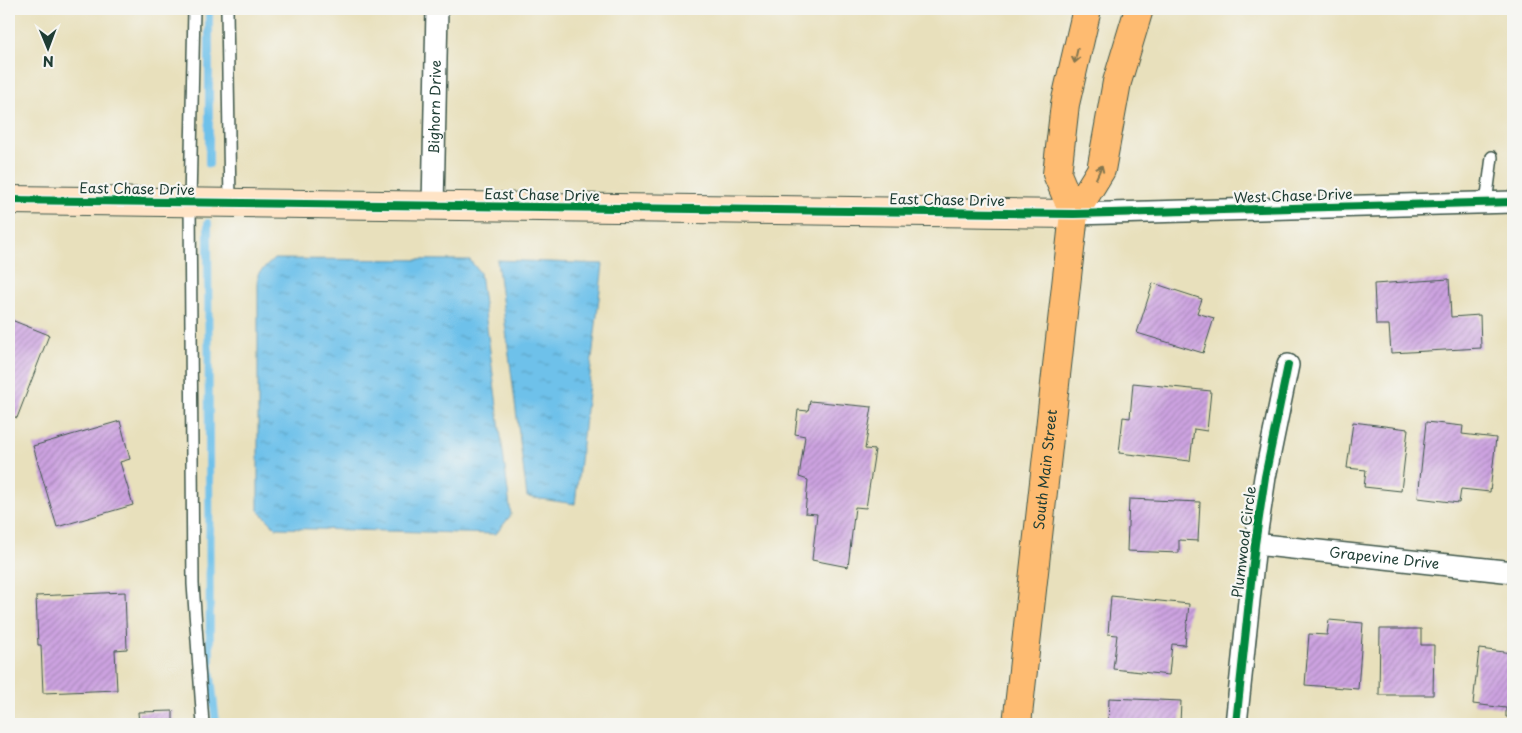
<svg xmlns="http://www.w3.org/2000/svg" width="1522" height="733" viewBox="0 0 1522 733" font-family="'Playpen Sans',sans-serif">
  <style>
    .water { fill: url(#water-ripples); stroke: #467f8f }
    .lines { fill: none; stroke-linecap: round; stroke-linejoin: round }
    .stream { stroke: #6ec1ea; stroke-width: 8 }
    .building { fill: url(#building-hatch) }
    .lane-casing { stroke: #3d5548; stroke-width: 14 }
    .street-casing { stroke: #3d5548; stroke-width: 24 }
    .secondary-casing { stroke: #3d5548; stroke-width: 30 }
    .primary-casing { stroke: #3d5548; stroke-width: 30 }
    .lane { stroke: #fff; stroke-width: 11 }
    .street { stroke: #fff; stroke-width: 21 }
    .secondary { stroke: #ffe4c6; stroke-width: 28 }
    .primary { stroke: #febb71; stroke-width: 28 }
    .cycleway-casing { stroke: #f6f6f2; stroke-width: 11 }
    .cycleway { stroke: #00873e; stroke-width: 8 }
    .oneway { stroke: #83764f }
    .labels { text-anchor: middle; stroke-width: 4.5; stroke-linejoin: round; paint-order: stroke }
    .street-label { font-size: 14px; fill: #1f3d34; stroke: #f6f6f2 }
  </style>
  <defs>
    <pattern id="water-ripples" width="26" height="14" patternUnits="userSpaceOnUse" patternTransform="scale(1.25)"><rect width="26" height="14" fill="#6ec1ea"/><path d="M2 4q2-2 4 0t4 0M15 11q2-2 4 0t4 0" fill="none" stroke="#5a9ebe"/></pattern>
    <pattern id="building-hatch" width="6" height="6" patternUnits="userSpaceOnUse" patternTransform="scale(1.25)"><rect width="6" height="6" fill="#cda3e1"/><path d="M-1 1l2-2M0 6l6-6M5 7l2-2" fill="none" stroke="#a686b7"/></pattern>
  </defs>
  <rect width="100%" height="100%" fill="#f6f6f2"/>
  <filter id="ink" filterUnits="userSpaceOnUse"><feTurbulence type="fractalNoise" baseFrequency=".02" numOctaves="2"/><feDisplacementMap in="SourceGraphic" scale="10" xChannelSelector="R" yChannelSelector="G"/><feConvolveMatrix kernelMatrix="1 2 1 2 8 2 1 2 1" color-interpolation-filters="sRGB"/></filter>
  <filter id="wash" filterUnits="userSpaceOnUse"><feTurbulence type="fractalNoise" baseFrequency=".0096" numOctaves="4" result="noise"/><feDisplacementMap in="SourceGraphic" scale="20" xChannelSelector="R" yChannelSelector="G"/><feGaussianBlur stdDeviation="1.12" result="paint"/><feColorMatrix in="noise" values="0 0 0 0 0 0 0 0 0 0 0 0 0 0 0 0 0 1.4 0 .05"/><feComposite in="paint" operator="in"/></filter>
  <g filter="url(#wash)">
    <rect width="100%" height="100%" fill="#e8e0bc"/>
    <g class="water">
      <path d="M 274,259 L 470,260 L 480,273 L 511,515 L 496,534 L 276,528 L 258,510 L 258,274 Z"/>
      <path d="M 497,260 L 603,264 L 575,504 L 527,497 Z"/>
    </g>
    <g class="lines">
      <g class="stream">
        <path d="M 209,9 L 209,164"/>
        <path d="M 208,223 L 210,668 L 216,724"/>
      </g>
    </g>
    <g id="blocks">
      <g class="building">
        <path d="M 1449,279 L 1451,317 L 1480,315 L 1481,348 L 1391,353 L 1389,325 L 1376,325 L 1374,284 Z"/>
        <path d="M 1153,283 L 1202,299 L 1197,313 L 1214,318 L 1203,353 L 1137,333 Z"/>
        <path d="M 9,319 L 49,335 L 17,418 L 9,414 Z"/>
        <path d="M 1133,383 L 1211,391 L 1207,431 L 1194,429 L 1190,461 L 1119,453 L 1123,417 L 1130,418 Z"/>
        <path d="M 810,401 L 872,407 L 865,449 L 875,450 L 866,508 L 855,507 L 848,567 L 812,560 L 817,514 L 805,513 L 808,480 L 799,477 L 805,436 L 795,434 L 798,410 L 808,411 Z"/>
        <path d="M 120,421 L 130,459 L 120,462 L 133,505 L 57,527 L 33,446 Z"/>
        <path d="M 1353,422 L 1408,429 L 1401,491 L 1364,487 L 1366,470 L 1347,468 Z"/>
        <path d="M 1426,422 L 1463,426 L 1462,434 L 1496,438 L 1490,492 L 1461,489 L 1459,503 L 1418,498 Z"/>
        <path d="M 1129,499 L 1200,502 L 1198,541 L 1179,540 L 1179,553 L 1127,551 Z"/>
        <path d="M 125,592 L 127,649 L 115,650 L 117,690 L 43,693 L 41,645 L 38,645 L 36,596 Z"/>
        <path d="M 1111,596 L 1189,604 L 1185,645 L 1172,644 L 1169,675 L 1113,669 L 1117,635 L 1108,634 Z"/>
        <path d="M 1329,620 L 1363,623 L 1358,689 L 1305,685 L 1309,634 L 1327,635 Z"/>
        <path d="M 1380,629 L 1421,629 L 1421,645 L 1434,645 L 1433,695 L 1379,695 Z"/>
        <path d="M 1479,649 L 1513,653 L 1513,717 L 1506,717 L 1506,708 L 1473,704 Z"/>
        <path d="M 1109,698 L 1181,701 L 1180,724 L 1108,724 Z"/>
        <path d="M 173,711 L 173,724 L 139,724 L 138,712 Z"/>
      </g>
    </g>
  </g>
  <g filter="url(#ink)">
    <use href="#blocks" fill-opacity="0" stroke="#3d5548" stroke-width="1"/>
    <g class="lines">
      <g class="lane-casing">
        <g id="lane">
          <path d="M 194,9 L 190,203 L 193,584 L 203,724"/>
          <path d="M 227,9 L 230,203"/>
          <path d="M 1486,203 L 1492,157"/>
        </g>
      </g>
      <g class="street-casing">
        <g id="street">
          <path id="s1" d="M 433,207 L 437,9"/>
          <path d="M 1074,214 L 1513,202"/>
          <path id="s2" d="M 1255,544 L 1513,572"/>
          <path d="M 1236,724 L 1255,544 L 1265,477 L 1288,365"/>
        </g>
      </g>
      <g class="secondary-casing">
        <path id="secondary" d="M 9,200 L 1074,214"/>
      </g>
      <g class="primary-casing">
        <g id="primary">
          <path d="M 1074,214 L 1057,174 L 1065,104 L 1087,9"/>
          <path id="s3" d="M 1017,724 L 1074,214 L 1101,170 L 1117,82 L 1139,9"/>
        </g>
      </g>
      <use href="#lane" class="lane"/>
      <use href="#street" class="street"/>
      <use href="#secondary" class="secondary"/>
      <use href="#primary" class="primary"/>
      <g class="cycleway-casing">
        <g id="cycleway">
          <path d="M 9,200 L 1074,214 L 1513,202"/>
          <path d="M 1236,724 L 1255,544 L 1265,477 L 1288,365"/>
        </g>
      </g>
      <use href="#cycleway" class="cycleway"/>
    </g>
    <defs><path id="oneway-shaft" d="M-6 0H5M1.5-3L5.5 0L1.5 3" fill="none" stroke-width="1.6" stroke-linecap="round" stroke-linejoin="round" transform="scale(1.25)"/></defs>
    <g class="oneway">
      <use href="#oneway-shaft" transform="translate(1076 56) rotate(103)"/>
      <use href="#oneway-shaft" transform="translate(1099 172) rotate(-66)"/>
    </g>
  </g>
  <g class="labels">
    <g class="street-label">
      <text dy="5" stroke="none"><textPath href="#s1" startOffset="100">Bighorn Drive</textPath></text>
      <text transform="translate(137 189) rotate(1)" y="5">East Chase Drive</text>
      <text transform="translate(542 195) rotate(1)" y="5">East Chase Drive</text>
      <text transform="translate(1293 196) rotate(-2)" y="5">West Chase Drive</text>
      <text transform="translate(947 200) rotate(1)" y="5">East Chase Drive</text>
      <text dy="5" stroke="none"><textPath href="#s3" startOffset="256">South Main Street</textPath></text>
      <text transform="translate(1244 542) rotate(-83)" y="5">Plumwood Circle</text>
      <text dy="5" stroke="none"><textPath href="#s2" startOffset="130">Grapevine Drive</textPath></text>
    </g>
  </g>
  <rect width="1522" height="733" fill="none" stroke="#f6f6f2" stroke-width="30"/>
  <g transform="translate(48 48) rotate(179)" stroke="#f6f6f2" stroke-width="4" paint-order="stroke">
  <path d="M0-4L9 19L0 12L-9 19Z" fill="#1f3d34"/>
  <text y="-8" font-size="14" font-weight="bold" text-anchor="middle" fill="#1f3d34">N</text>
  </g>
</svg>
